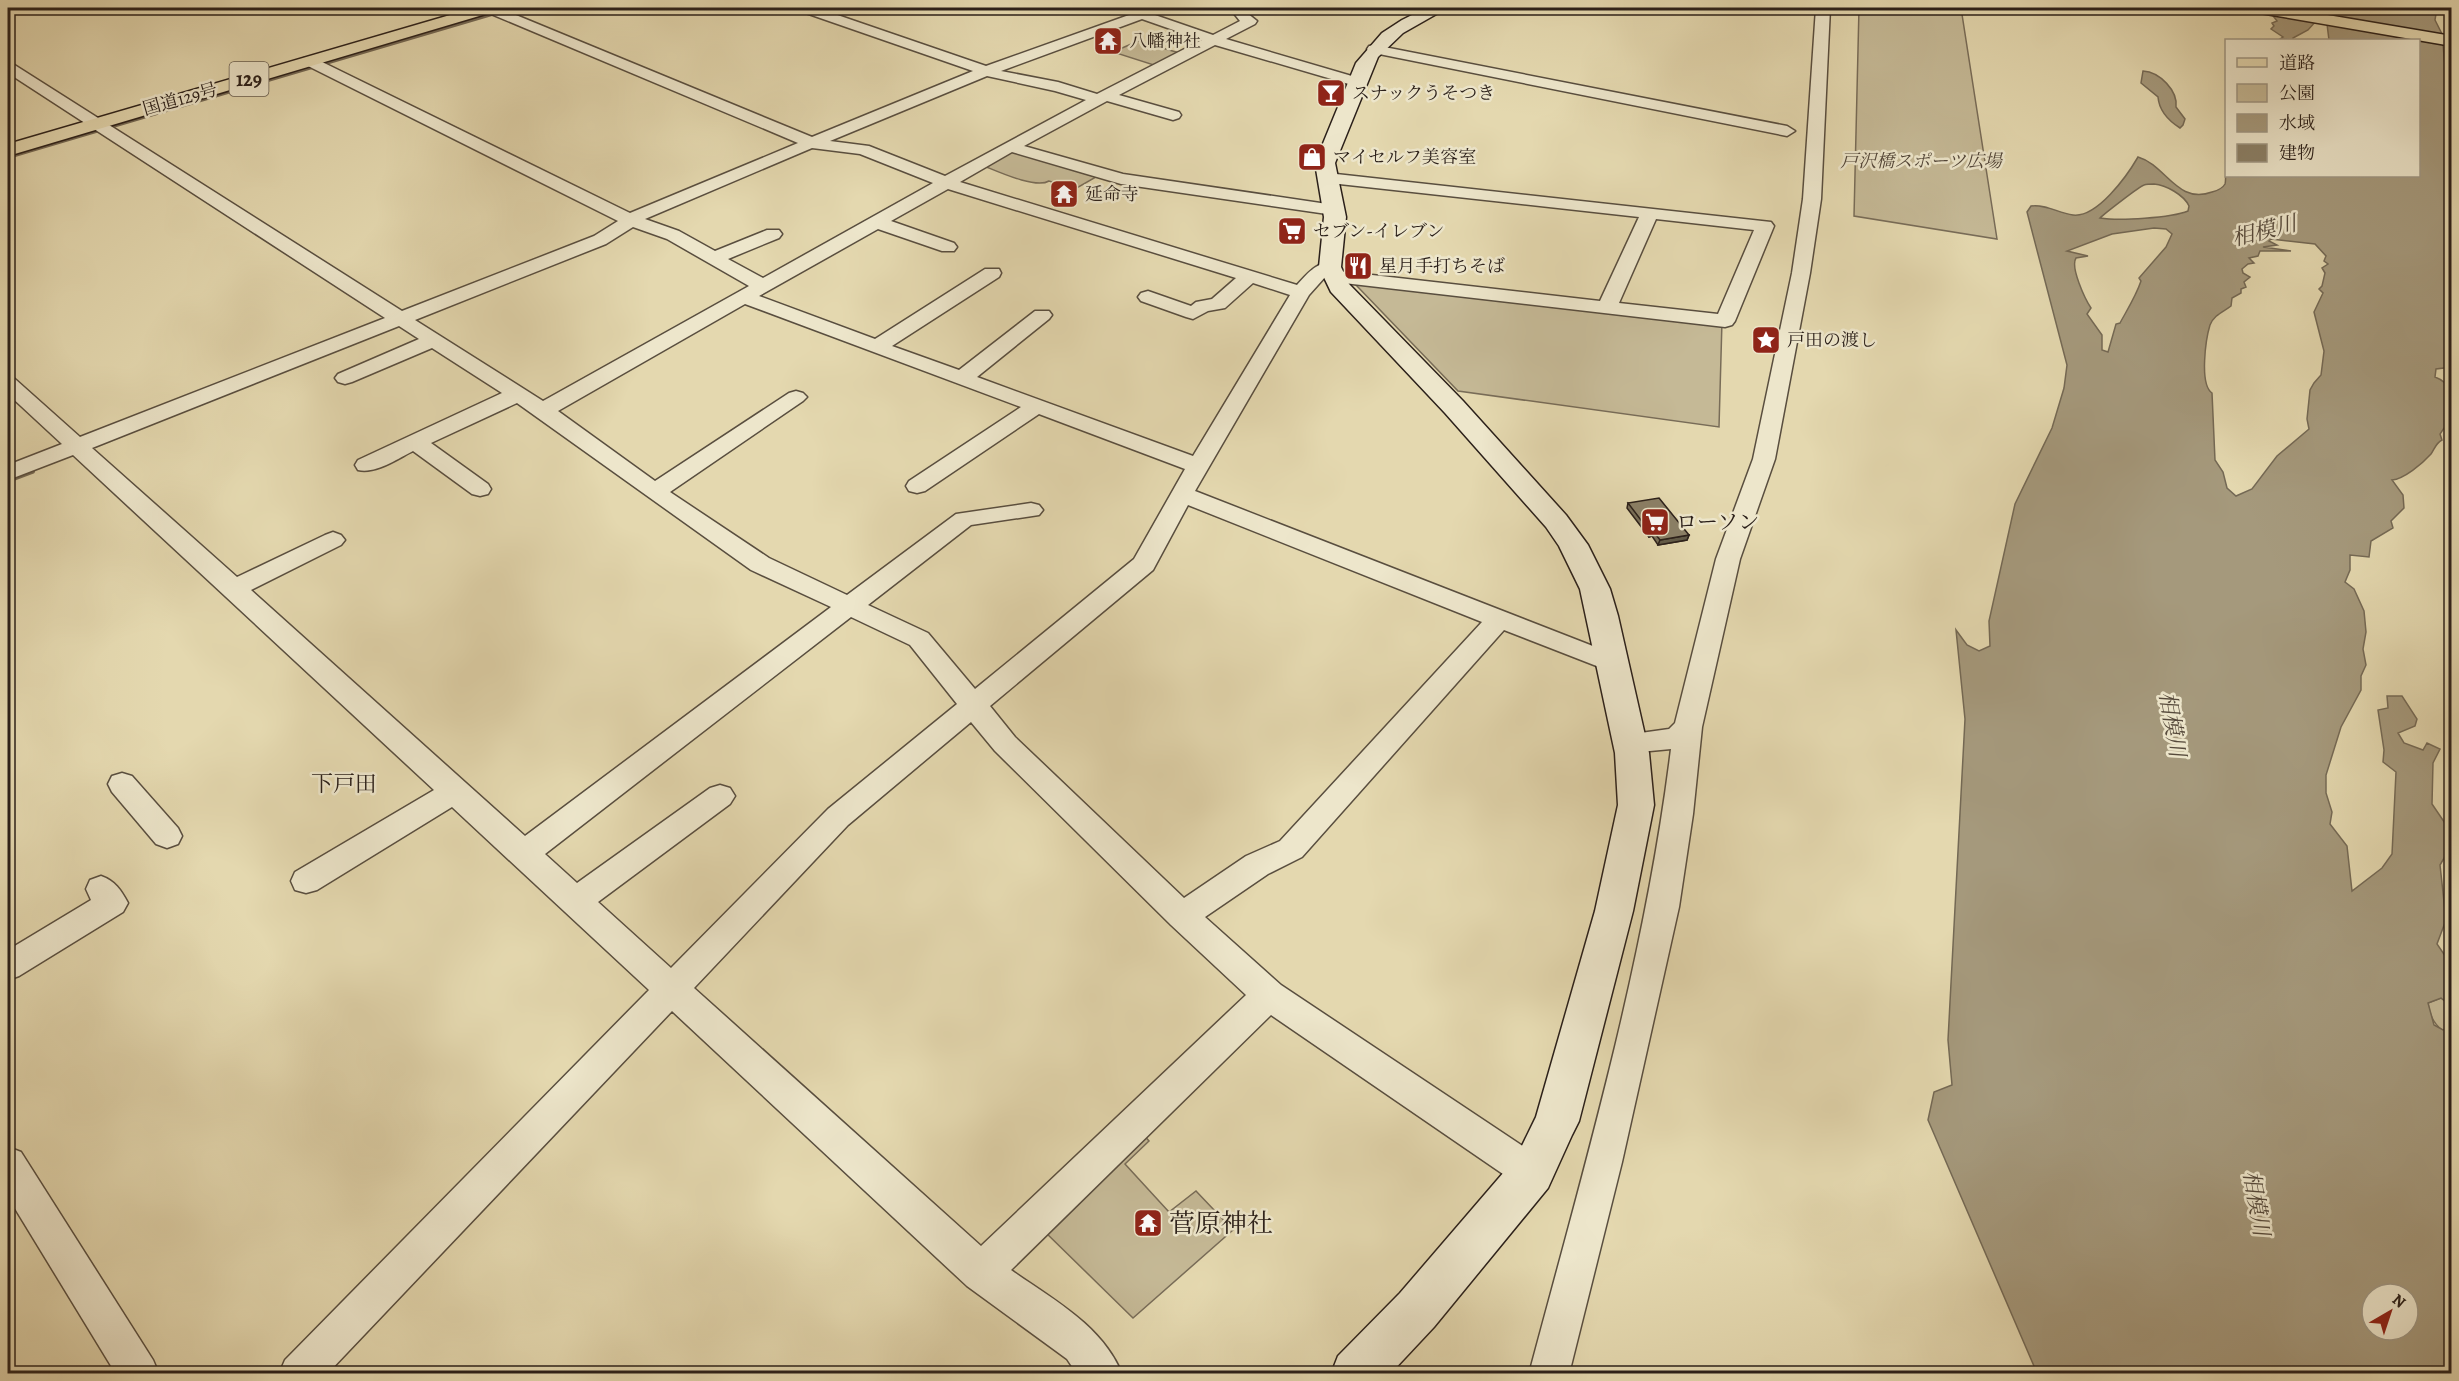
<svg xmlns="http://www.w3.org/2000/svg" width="2459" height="1381" viewBox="0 0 2459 1381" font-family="Alegreya,'Noto Serif JP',serif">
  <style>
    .green { fill: #c5b996; stroke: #786c58; stroke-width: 1.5 }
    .water { fill: #a5997c; stroke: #746955; stroke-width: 1.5; fill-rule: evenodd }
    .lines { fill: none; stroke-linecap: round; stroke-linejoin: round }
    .stream-far1 { stroke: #746955; stroke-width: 4 }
    .stream { stroke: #746955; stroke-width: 6 }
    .street-casing { stroke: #594e3f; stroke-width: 3 }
    .secondary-casing { stroke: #2b201a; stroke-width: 3 }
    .primary-casing { stroke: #2b201a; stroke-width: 3 }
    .highway-casing { stroke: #2b201a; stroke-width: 3 }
    .street { fill: #ede6cb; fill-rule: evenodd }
    .secondary { fill: #ede6cb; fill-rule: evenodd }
    .primary { fill: #e4d8af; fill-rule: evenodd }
    .highway { fill: #e4d8af; fill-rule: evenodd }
    .wall { fill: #786e59; stroke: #2b201a; stroke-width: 1.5 }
    .shaded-wall { fill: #615a48; stroke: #2b201a; stroke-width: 1.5 }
    .building { fill: #8b8067; stroke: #2b201a; stroke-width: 1.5 }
    .labels { text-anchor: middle; stroke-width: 5; stroke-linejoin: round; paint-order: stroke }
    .far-poi-label { font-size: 18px; fill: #2b201a; stroke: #ede6cb; text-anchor: start }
    .far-street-label { font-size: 18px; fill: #2b201a; stroke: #ede6cb }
    .far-park-label { font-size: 18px; font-style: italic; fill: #524639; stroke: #ede6cb }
    .shield { fill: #ede6cb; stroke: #655b4f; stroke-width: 1.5 }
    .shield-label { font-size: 20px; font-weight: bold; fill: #2b201a }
    .poi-label { font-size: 21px; fill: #2b201a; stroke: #ede6cb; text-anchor: start }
    .water-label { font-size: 22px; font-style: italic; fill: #564a3c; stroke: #ede6cb }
    .neighbourhood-label { font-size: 22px; fill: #2b201a; stroke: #ede6cb }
    .near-poi-label { font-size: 26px; fill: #2b201a; stroke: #ede6cb; text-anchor: start }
  </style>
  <rect width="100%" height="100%" fill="#e4d8af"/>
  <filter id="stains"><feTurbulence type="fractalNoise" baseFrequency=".00333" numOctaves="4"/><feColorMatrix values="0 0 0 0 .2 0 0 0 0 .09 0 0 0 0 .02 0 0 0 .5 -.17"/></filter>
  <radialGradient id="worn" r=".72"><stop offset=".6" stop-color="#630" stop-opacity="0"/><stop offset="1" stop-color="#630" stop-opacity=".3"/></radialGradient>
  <g class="green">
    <path d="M 1859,8 L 1961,8 L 1997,239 L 1854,216 Z"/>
    <path d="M 1138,41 L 1183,54 L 1160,67 L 1113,52 Z"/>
    <path d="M 1012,151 L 1096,177 L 1075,189 L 1049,181 C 1036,189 999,172 984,166 Z"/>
    <path d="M 1360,281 L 1722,321 L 1719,427 L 1458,391 L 1356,285 Z"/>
    <path d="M 2441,998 L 2452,1006 L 2451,1027 L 2443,1031 C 2434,1024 2429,1015 2428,1003 Z"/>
    <path d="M 1140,1131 L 1149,1141 L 1125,1164 L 1169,1212 L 1196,1191 L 1233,1230 L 1133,1318 L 1040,1227 Z"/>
  </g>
  <g class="water">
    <path d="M 2267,8 L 2290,8 L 2306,12 L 2305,8 L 2439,8 L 2437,8 L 2435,20 L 2442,34 L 2445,66 L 2452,102 L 2452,367 L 2436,369 L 2435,377 C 2451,383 2451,394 2451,409 L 2444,409 L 2451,411 L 2451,425 L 2444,428 L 2440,434 L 2442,440 C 2436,443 2435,448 2431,454 C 2422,464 2404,479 2392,480 L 2403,495 L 2404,508 L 2391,521 L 2393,528 L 2371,541 L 2369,557 L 2350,555 L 2350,570 L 2345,582 L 2354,589 L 2364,611 L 2366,632 L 2363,649 L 2366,665 L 2361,676 L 2361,690 L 2341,727 L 2326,775 L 2326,793 L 2332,812 L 2330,824 L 2347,846 L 2352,891 L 2382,868 L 2392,854 L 2396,772 L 2383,762 L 2384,750 L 2378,710 L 2388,708 L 2387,696 L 2402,696 L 2417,719 L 2415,726 L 2398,733 L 2404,743 L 2423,750 L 2427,743 L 2440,749 L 2433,763 L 2432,804 L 2451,832 L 2450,848 L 2440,865 L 2446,920 L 2437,944 L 2450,963 C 2448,978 2451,991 2451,1006 L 2441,998 L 2428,1003 L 2434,1025 L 2443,1030 L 2451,1026 L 2451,1373 L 2037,1373 L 1928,1120 L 1934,1092 L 1952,1085 L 1948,1040 L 1965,719 L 1956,630 L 1967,645 L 1979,651 L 1990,646 L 1989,621 L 2015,504 L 2052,428 L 2064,388 L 2067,365 L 2027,212 L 2031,206 C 2046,204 2058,213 2073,215 C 2097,218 2127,176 2138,157 C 2166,165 2177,205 2212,192 C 2216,191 2223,188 2225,184 C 2226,181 2225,178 2226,175 L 2418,176 L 2418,40 L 2329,40 L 2327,24 L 2316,21 L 2308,30 L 2293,38 L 2293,40 L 2280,39 L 2283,37 L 2271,29 L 2274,26 L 2272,23 L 2277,21 ZM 2154,184 C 2166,185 2184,195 2189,206 L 2188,211 C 2171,218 2119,221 2100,218 C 2104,214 2140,186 2144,185 C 2147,184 2151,184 2154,184 ZM 2154,228 L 2166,229 L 2172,234 L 2166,247 L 2139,278 L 2141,281 C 2136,296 2127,310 2120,323 L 2116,324 L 2108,352 L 2102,350 L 2102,335 L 2087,314 L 2091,308 C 2085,299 2070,267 2076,258 L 2088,256 L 2067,251 L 2112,234 ZM 2271,239 L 2315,244 L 2326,256 L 2324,261 L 2328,264 L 2322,268 L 2325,273 L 2322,286 L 2319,289 L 2323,293 L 2314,312 L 2324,351 L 2321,375 L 2314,383 L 2310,390 L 2307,419 L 2309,429 L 2277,456 L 2252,489 L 2236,496 L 2227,488 L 2223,472 L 2215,460 L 2212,393 C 2199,384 2206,338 2210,325 C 2214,315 2223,312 2231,306 L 2232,298 L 2241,293 L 2241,289 L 2246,287 L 2244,282 L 2250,277 L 2243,273 L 2242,269 L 2248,264 L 2254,263 L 2249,258 L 2258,256 L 2260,251 L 2291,251 L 2263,247 L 2277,245 L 2269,241 ZM 2372,1294 L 2408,1294 L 2408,1330 L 2372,1330 Z"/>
    <path d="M 2143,71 C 2160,72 2178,91 2176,107 L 2185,119 L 2183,125 L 2180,128 C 2169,121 2159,110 2158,97 L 2141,83 Z"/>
  </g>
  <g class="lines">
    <path class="stream-far1" d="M 8,157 L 512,8"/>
    <path class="stream" d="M 8,480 L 32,471"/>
    <g class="street-casing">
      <g id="street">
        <path d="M 483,8 L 499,8 L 812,137 L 973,71 L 800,11 L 799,8 L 817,8 L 986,66 L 1129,15 L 1127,12 L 1129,9 C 1141,7 1154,8 1166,8 L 1165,11 L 1155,15 L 1213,35 L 1240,21 L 1232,11 L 1234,8 L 1252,8 L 1247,13 L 1257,21 L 1255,24 L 1226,39 L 1362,79 L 1364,82 L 1362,85 L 1352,85 L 1215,45 L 1119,95 L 1179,112 L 1181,115 L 1179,118 L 1173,120 L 1107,101 L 1024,146 L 1123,174 L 1334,205 L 1340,206 L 1343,210 L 1340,214 L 1334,215 L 1121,184 L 1012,152 L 960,182 L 1297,285 C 1308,273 1319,259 1337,263 L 1339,267 L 1337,271 L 1600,301 L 1639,217 L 1321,182 L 1319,178 L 1321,174 L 1327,173 L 1771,222 L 1774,226 L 1735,321 L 1732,325 L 1725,327 L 1335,282 L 1328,280 L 1326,276 L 1309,295 L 1195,491 L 1621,657 L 1625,663 L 1621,669 L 1612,672 L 1504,630 L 1302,857 L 1268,874 L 1205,917 L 1281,985 L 1545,1161 L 1550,1173 L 1545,1185 L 1532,1191 L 1519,1185 L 1271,1015 L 1011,1270 C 1052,1299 1102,1325 1122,1374 L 1077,1374 L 1067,1359 L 967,1286 L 672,1011 L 327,1374 L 279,1374 L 285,1360 L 649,990 L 452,807 L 317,890 L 306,893 L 295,890 L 291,881 L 295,872 L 434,790 L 73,455 L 8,480 L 8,465 L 62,444 L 8,394 L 8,377 L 15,379 L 80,437 L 385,318 L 8,73 L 8,63 L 13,64 L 402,311 L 594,236 L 618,221 L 304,64 L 302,61 L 304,58 L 314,58 L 630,213 L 798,143 L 484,11 ZM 1142,19 L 1202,40 L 1097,94 L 1058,82 L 1001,71 ZM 987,76 L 1055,91 L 1086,100 L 945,176 L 869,146 L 830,141 ZM 812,148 L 860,154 L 933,183 L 763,278 L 728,259 L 779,238 L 782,234 L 779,230 L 767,230 L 715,251 L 679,231 L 645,219 ZM 948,189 L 1236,278 L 1212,299 L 1196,302 L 1191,306 L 1148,291 L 1141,293 L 1138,297 L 1141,301 L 1186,317 L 1193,319 L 1208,311 L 1225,308 L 1253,283 L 1290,295 L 1193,456 L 977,377 L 1049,319 L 1052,315 L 1049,311 L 1035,311 L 959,370 L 892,346 L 999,277 L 1001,273 L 999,269 L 985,269 L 875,339 L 759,296 L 878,229 L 942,251 L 954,251 L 957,247 L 954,243 L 891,221 ZM 1656,219 L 1754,230 L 1718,314 L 1619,303 ZM 633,227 L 667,239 L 749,286 L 543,401 L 415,320 L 606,244 ZM 745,304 L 1021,407 L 909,481 L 906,486 L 909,491 L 917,493 L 925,491 L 1039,414 L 1185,469 L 1134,559 L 975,689 L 928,633 L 868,605 L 971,525 L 1039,515 L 1043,510 L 1039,505 L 1031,503 L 956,514 L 847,595 L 769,558 L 670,492 L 803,401 L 807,397 L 803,393 L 796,391 L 789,393 L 655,481 L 558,411 ZM 399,326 L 419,339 L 338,374 L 335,378 L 338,382 L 345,384 L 352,382 L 432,348 L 502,393 L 358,460 L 355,465 L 358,470 C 376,474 397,459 413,451 L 472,494 L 480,496 L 488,494 L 491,489 L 488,484 L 431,443 L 517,403 L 751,570 L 831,607 L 525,836 L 251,590 L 341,545 L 345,540 L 341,535 L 333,532 L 325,535 L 237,577 L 92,448 ZM 1188,505 L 1482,622 L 1280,841 L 1246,856 L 1184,898 L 1015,737 L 990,706 L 1153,570 ZM 851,617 L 910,645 L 957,704 L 828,809 L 671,968 L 598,902 L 730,804 L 735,796 L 730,788 L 720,785 L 710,788 L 577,883 L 545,854 ZM 971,722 L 995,751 L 1171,925 L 1246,995 L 981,1246 L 694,988 L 848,825 Z"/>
        <path d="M 1816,8 L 1830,8 L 1821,199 L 1810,273 L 1775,459 L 1740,559 L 1702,727 L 1693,814 L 1679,907 L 1622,1162 L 1569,1374 L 1529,1374 C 1584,1168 1645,961 1671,749 L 1629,753 L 1619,750 L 1615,743 L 1619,736 L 1669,729 L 1675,723 L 1716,559 L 1753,459 L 1792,273 L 1803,199 Z"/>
        <path d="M 1374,45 L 1787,126 L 1795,131 L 1787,136 L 1369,52 L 1367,49 L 1369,46 Z"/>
        <path d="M 122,773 L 132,776 L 178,828 L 182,836 L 178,844 L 167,848 L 156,844 L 112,792 L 108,784 L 112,776 Z"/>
        <path d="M 101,876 C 115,881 121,890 128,903 L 123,912 L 19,976 L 8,980 L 8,950 L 91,900 L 86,889 L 90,880 Z"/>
        <path d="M 8,1147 L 21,1152 L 153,1360 L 159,1374 L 116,1374 L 8,1197 Z"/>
      </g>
    </g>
    <g class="secondary-casing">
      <path id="secondary" d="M 1426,8 L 1447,8 L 1403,33 L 1378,57 L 1335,163 L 1346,217 L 1341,267 L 1349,284 L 1463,401 L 1566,515 L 1588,545 L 1610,589 L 1618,616 L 1649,753 L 1654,805 L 1633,911 L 1579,1121 L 1572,1135 L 1548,1188 L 1434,1327 L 1390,1374 L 1331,1374 L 1338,1356 L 1400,1293 L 1516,1158 L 1536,1117 L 1595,911 L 1618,805 L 1615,753 L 1580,589 L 1559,546 L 1546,527 L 1445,413 L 1331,292 L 1319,267 L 1324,217 L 1315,163 L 1356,63 L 1382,33 L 1402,20 Z"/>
    </g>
    <g class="primary-casing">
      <path id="primary" d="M 2252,8 L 2286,8 L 2452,36 L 2452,46 L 2260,13 Z"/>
    </g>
    <g class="highway-casing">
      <path id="highway" d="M 474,8 L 498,8 L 496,11 L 8,156 L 8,144 Z"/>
    </g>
    <use href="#street" class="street"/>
    <use href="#secondary" class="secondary"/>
    <use href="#primary" class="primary"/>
    <use href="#highway" class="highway"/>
  </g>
  <path class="wall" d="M 1628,503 L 1689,535 L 1687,540 L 1658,545 L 1652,536 L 1649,537 L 1627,508 Z"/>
  <g class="shaded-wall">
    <path d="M 1653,531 L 1652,536 L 1649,537 L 1650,532 Z"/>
    <path d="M 1689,535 L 1687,540 L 1658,545 L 1660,540 Z"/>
  </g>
  <path class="building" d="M 1659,498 L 1689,535 L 1660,540 L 1653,531 L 1650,532 L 1628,503 Z"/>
  <defs>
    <g id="temple-square" transform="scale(1.5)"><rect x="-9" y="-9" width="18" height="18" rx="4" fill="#8f2418" stroke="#ede6cb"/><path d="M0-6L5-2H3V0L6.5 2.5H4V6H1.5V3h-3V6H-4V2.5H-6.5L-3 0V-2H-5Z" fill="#fff"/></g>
    <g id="bar-square" transform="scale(1.5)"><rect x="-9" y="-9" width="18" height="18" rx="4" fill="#8f2418" stroke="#ede6cb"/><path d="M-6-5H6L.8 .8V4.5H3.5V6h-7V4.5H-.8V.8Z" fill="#fff"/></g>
    <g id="shop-square" transform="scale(1.5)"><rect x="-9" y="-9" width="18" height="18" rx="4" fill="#8f2418" stroke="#ede6cb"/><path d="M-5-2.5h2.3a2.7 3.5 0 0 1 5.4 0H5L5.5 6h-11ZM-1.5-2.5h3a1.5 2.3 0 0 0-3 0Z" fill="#fff"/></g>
    <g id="supermarket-square" transform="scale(1.5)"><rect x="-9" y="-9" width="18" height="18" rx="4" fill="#8f2418" stroke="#ede6cb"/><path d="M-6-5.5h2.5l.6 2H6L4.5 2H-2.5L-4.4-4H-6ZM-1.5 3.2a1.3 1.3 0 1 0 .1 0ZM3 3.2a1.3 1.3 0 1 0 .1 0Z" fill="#fff"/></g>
    <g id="restaurant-square" transform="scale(1.5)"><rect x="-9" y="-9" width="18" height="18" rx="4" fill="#8f2418" stroke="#ede6cb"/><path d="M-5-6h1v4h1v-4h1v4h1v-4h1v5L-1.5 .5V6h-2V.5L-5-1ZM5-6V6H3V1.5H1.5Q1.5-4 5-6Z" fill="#fff"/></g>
    <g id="sight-square" transform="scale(1.5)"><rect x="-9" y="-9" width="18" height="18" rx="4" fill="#8f2418" stroke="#ede6cb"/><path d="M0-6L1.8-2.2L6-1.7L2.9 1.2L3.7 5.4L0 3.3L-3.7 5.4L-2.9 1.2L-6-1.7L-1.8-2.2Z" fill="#fff"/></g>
  </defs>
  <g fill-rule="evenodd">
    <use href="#temple-square" x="1108" y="41"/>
    <use href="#bar-square" x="1331" y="93"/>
    <use href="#shop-square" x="1312" y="157"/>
    <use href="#temple-square" x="1064" y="194"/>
    <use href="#supermarket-square" x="1292" y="231"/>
    <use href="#restaurant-square" x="1358" y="266"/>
    <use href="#sight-square" x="1766" y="340"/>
    <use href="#supermarket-square" x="1655" y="522"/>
    <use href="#temple-square" x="1148" y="1223"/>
  </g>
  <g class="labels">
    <g class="far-poi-label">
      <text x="1129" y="47">八幡神社</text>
      <text x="1352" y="99">スナックうそつき</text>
      <text x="1333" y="163">マイセルフ美容室</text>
      <text x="1085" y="200">延命寺</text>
      <text x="1313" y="237">セブン-イレブン</text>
      <text x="1379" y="272">星月手打ちそば</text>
      <text x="1787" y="346">戸田の渡し</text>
    </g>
    <g class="far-street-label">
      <text transform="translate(180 99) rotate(-16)" y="6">国道129号</text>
    </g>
    <g class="far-park-label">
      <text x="1921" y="167">戸沢橋スポーツ広場</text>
    </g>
    <rect class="shield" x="229.5" y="62" width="39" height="34" rx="4.5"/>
    <g class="shield-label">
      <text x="249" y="86">129</text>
    </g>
    <g class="poi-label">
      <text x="1676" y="529">ローソン</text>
    </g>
    <g class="water-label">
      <text transform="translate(2264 230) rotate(-14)" y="8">相模川</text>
      <text transform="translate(2173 724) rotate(80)" y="8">相模川</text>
      <text transform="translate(2257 1203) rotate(80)" y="8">相模川</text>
    </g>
    <g class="neighbourhood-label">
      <text x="344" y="791">下戸田</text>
    </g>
    <g class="near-poi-label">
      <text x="1169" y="1232">菅原神社</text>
    </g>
  </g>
  <rect width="2459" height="1381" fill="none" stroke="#e4d8af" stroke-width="30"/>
  <rect x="9" y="9" width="2441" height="1363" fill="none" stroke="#2b201a" stroke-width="3"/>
  <rect x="15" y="15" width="2429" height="1351" fill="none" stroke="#2b201a" stroke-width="1.5"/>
  <rect x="2225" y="39" width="195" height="138" fill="#ede6cb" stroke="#9f9784" stroke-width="1.5"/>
  <rect x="2237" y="58" width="30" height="9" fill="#e4d8af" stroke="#9f9784" stroke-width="1.5"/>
  <text x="2279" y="69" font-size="18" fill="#2b201a">道路</text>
  <rect x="2237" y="84" width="30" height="18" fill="#c5b996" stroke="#9f9784" stroke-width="1.5"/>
  <text x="2279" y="99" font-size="18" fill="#2b201a">公園</text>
  <rect x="2237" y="114" width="30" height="18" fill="#a5997c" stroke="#9f9784" stroke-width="1.5"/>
  <text x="2279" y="129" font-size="18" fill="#2b201a">水域</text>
  <rect x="2237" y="144" width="30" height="18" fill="#8b8067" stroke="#9f9784" stroke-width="1.5"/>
  <text x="2279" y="159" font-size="18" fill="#2b201a">建物</text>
  <g transform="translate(2390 1312) rotate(39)"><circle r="28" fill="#ede6cb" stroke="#9f9784" stroke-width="1.5"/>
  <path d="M0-4.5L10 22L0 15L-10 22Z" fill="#8f2418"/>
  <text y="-9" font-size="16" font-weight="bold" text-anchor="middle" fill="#2b201a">N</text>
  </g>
  <rect width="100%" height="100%" filter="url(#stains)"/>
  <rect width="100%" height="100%" fill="url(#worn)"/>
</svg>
